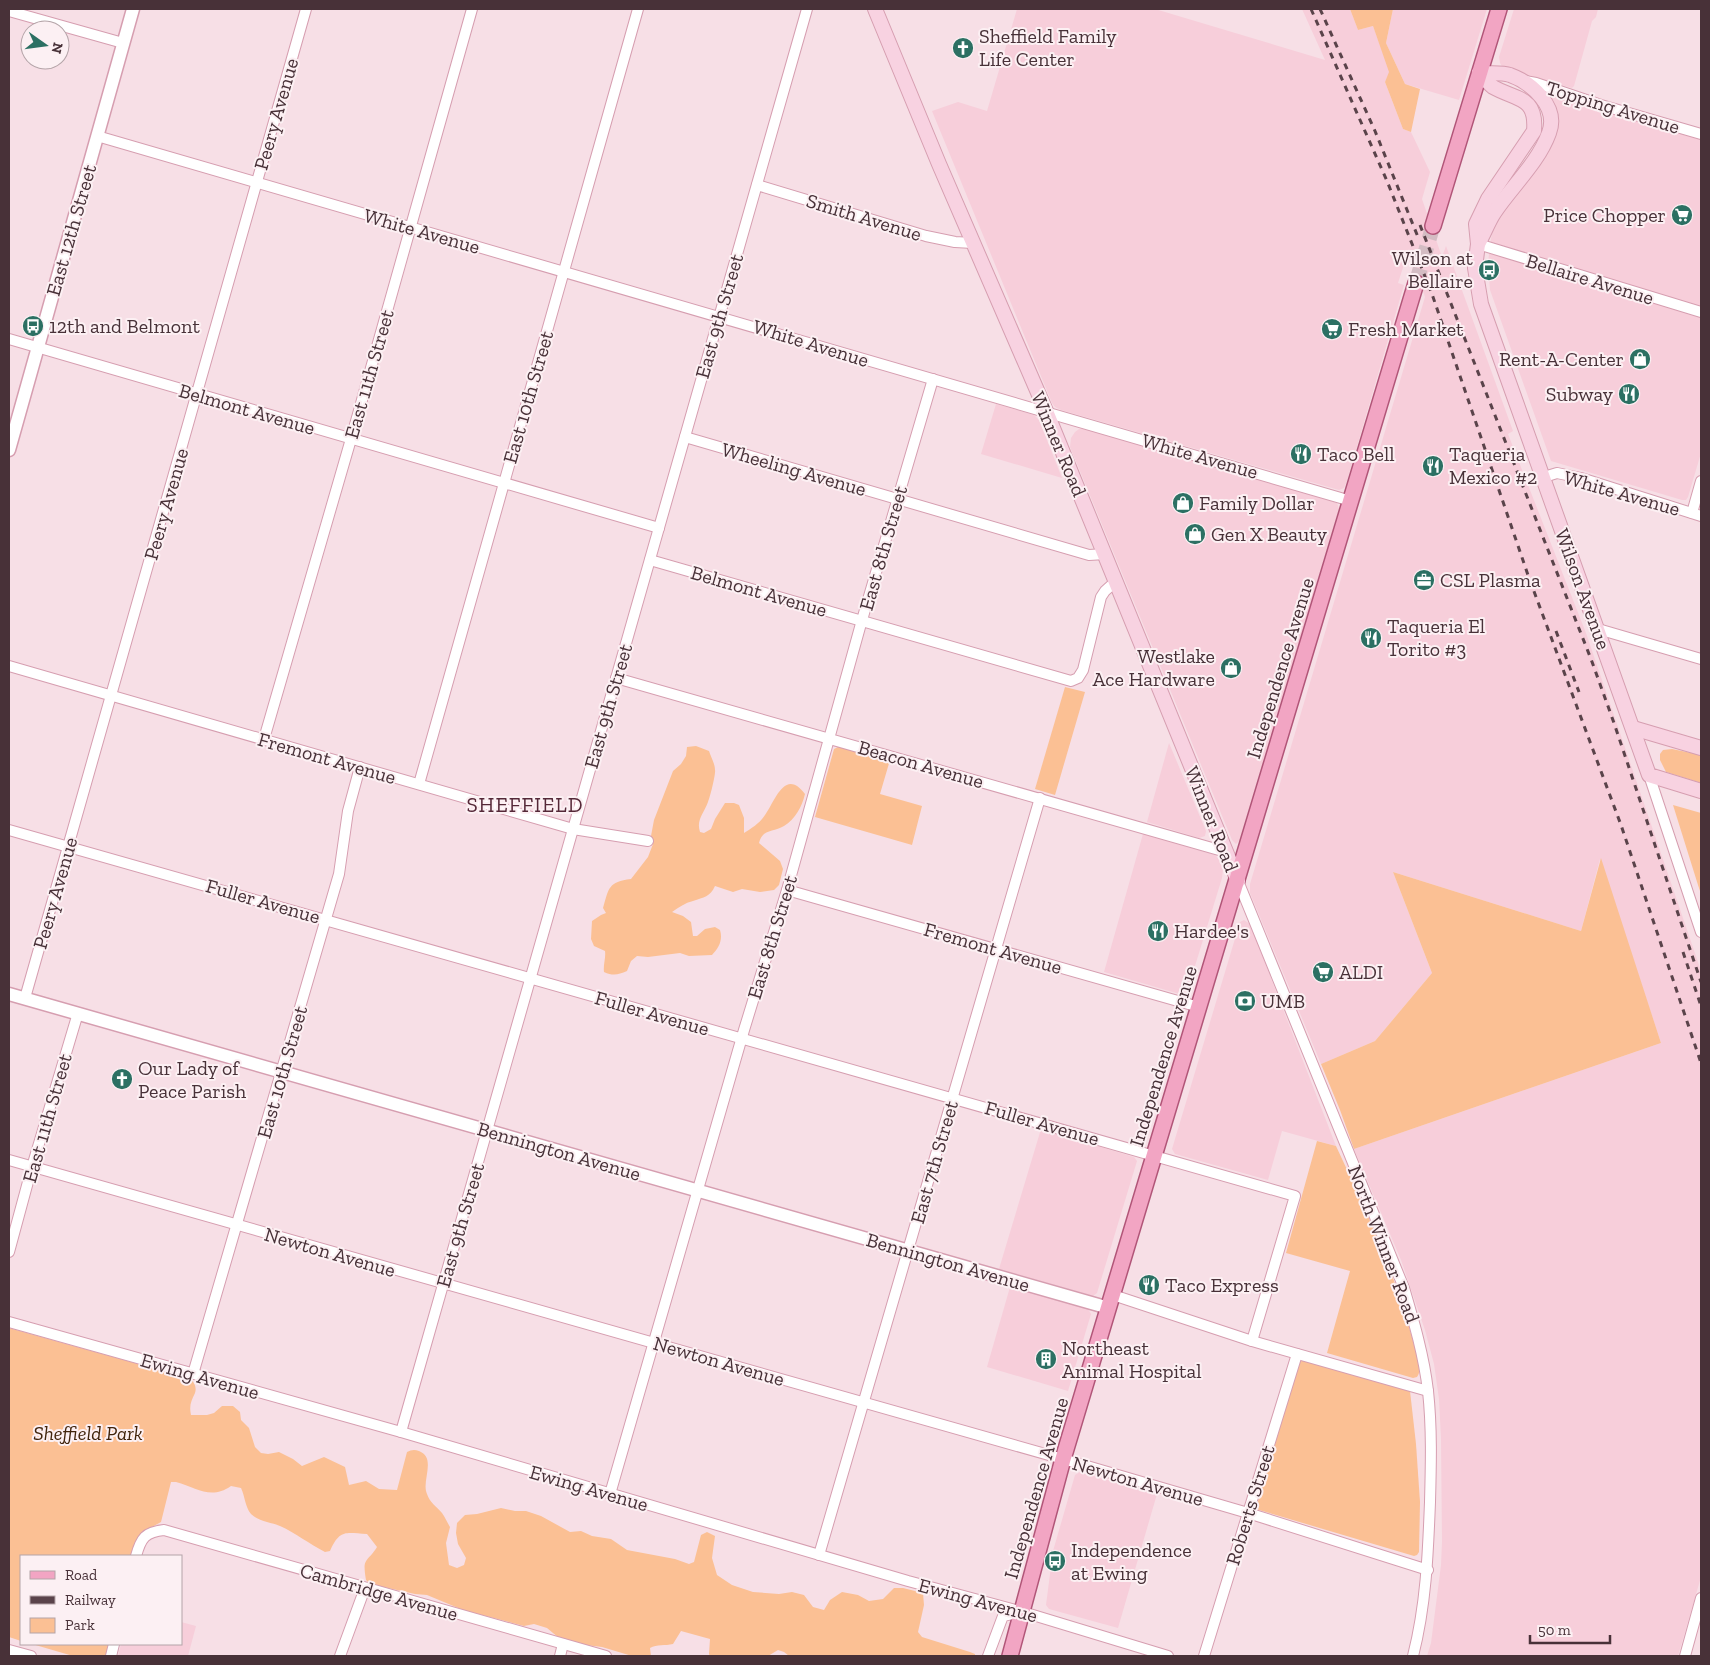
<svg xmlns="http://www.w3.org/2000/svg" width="1710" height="1665" viewBox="0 0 1710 1665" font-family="'Zilla Slab',serif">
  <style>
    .built { fill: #f7ceda }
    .green { fill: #fbc094 }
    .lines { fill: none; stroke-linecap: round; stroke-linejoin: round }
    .primary-tunnel { stroke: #d4bcc3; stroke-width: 15; stroke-dasharray: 15 8; stroke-linecap: butt }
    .minor-casing { stroke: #d69eb0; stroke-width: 12 }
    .tertiary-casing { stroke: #d69eb0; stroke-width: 15 }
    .secondary-casing { stroke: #d69eb0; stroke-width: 16 }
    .primary-casing { stroke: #b15578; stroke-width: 18 }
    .minor { stroke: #fff; stroke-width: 10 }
    .tertiary { stroke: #fff; stroke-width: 12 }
    .secondary { stroke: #f8d2e1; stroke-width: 14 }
    .primary { stroke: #f2a5c3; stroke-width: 15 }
    .rail { stroke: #5a434a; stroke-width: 3; stroke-dasharray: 6 6; stroke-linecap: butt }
    .labels { text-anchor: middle; stroke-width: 4; stroke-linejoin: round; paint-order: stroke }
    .poi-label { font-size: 20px; fill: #483138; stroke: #fcf0f3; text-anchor: start }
    .street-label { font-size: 20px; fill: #483138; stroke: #fcf0f3 }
    .park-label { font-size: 20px; font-style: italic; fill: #41240c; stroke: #fcf0f3 }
    .neighbourhood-label { font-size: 21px; letter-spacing: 1px; fill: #552838; stroke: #fcf0f3 }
  </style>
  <rect width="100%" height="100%" fill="#f7dfe6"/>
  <g class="built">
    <path d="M 1017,9 L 1155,9 L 1325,60 L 1302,9 L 1350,9 L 1358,30 L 1373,26 L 1390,72 L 1385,82 L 1403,129 L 1411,132 L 1430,172 L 1422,199 L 1442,257 L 1446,246 L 1513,431 L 1508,434 L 1586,633 L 1701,971 L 1701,1577 L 1678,1656 L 1427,1656 L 1431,1643 L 1441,1565 L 1442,1542 L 1441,1439 L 1439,1399 L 1434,1364 L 1425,1330 L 1401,1260 L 1354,1149 L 1661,1043 L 1600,859 L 1581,931 L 1393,872 L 1432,973 L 1375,1041 L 1321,1064 L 1250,893 L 1250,884 L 1425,297 L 1409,249 L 1398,283 L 1404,285 L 1347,481 L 1344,488 L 1339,490 L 1061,410 L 1055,407 L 1052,403 L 932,111 L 958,102 L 987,111 Z"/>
    <path d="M 1393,9 L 1487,9 L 1459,100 L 1405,84 L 1386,43 Z"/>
    <path d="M 1514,9 L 1598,9 L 1596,17 L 1592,21 L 1574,86 L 1572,88 L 1503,68 L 1500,63 L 1499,57 Z"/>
    <path d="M 1551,95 L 1701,140 L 1701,453 L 1688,497 L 1686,500 L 1682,500 L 1551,461 L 1490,290 L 1488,263 L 1491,238 L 1495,224 L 1502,209 L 1546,152 L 1549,96 Z"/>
    <path d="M 996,404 L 1034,415 L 1039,420 L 1062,478 L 981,454 Z"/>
    <path d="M 1079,429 L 1088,429 L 1337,503 L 1339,509 L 1240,840 L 1236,844 L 1232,840 L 1070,447 L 1071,438 L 1075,432 Z"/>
    <path d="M 1169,743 L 1206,831 L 1205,836 L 1199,838 L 1147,822 Z"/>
    <path d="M 1143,834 L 1215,855 L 1219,859 L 1223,869 L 1222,878 L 1187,992 L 1183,995 L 1104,972 Z"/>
    <path d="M 1244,920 L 1250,924 L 1336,1146 L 1282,1131 L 1268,1180 L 1175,1154 L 1172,1149 L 1240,922 Z"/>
    <path d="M 1041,1129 L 1134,1157 L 1137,1161 L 1097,1293 L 1093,1296 L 999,1269 Z"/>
    <path d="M 1010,1287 L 1088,1309 L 1091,1314 L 1068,1391 L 987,1367 Z"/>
    <path d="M 1080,1472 L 1157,1494 L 1118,1628 L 1049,1609 L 1046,1605 L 1053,1551 L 1075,1475 Z"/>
    <path d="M 181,1622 L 196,1626 L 188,1656 L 118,1656 L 121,1644 L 181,1644 Z"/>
  </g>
  <g class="green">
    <path d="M 1350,9 L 1393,9 L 1386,43 L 1405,84 L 1420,89 L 1411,132 L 1403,129 L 1385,82 L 1389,72 L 1373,26 L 1358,30 Z"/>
    <path d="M 1065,687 L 1085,692 L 1055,795 L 1035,789 Z"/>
    <path d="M 696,746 L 709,751 C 711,757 715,764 715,770 C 716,773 710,798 708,802 C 704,813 696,820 700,832 L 704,833 L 711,829 L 715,819 L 725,803 L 734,803 L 739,805 L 744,818 L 744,833 C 752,828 760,823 765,815 C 775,801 785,767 805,794 C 802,807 795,819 784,826 C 774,832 762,829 759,843 L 780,861 L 783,869 L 779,885 L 774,890 L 760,892 L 742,889 L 733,892 L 715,886 C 710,897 704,897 693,901 C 685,903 679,907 672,912 L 683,916 L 691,922 L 693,936 L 697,936 L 705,929 L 715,927 L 720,930 C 723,940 719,948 712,955 L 689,956 L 680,953 L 648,957 L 637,956 L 631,961 L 627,971 C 618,975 613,976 604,972 C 603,965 606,958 605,951 L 594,946 L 591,939 L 592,921 L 601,915 L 606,913 L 603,908 C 609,888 608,882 631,879 L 648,857 L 653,844 L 651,836 L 654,820 L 673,771 L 681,764 L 686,756 L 687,747 Z"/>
    <path d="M 840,746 L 890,760 L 880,794 L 922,806 L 912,845 L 815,817 L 834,749 Z"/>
    <path d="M 1672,749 L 1701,755 L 1701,783 L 1666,772 L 1660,760 L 1660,754 L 1663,750 Z"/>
    <path d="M 1673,805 L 1701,813 L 1701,894 L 1698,885 Z"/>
    <path d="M 1601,858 L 1661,1043 L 1354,1149 L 1340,1110 L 1321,1064 L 1375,1041 L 1432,973 L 1393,872 L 1581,931 Z"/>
    <path d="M 1317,1141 L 1336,1146 C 1366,1210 1395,1273 1413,1341 C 1415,1351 1424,1369 1417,1377 L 1413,1378 L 1327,1353 L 1350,1271 L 1286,1253 Z"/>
    <path d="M 9,1328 L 160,1370 L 165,1367 C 175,1371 200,1377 195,1393 C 191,1401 189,1406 191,1415 L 207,1415 L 214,1413 L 222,1406 L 233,1406 L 240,1412 L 241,1420 L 249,1428 L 255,1447 L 261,1453 L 268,1454 L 279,1452 L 293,1459 L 302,1466 L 324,1457 L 345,1467 L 349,1485 L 366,1481 L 379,1489 L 397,1490 L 407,1452 C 411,1450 414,1449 419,1451 C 437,1458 421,1481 427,1494 C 430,1503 436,1506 442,1513 C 445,1517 447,1522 450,1527 L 446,1543 L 449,1565 L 457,1568 L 464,1565 L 466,1558 L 458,1544 L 456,1533 L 457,1523 L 465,1515 L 477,1514 L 501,1508 L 515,1511 L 526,1511 L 541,1516 L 570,1532 L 581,1531 L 592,1536 L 611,1539 L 627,1550 L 675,1559 L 689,1564 L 694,1562 L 701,1535 L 707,1532 L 715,1536 L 712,1558 L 717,1575 L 732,1585 L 753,1592 L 779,1594 L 792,1592 L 804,1595 L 813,1607 L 824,1610 L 830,1600 L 842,1592 L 858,1595 L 869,1601 L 883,1599 L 894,1588 L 903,1588 L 923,1593 L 924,1605 L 918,1632 L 922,1637 L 970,1652 L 975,1654 L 975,1656 L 789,1656 L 784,1652 L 778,1650 L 768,1656 L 710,1656 L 709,1654 L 710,1639 L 681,1631 L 673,1644 C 665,1646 657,1644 650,1648 L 651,1656 L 632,1656 L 602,1647 L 586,1645 L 559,1638 L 547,1628 L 534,1624 L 524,1626 L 463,1610 L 427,1595 L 415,1594 L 370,1584 L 366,1580 C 362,1557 367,1563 377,1547 L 367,1534 C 345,1533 340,1529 330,1551 L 325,1552 C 309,1544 296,1533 280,1526 C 271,1522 259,1522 251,1514 C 245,1507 245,1496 241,1488 L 231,1486 C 211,1500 197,1488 176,1482 L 171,1482 L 161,1522 L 145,1531 L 134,1556 L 21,1556 L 21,1641 L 9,1637 Z"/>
    <path d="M 1304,1359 L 1410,1391 L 1416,1444 L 1420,1502 L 1419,1552 L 1417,1555 L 1414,1556 L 1259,1510 L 1256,1508 L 1299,1363 Z"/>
    <path d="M 32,1644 L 110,1644 L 105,1656 L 73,1656 Z"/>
  </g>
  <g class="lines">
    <path class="primary-tunnel" d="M 1416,283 L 1433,226"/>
    <g class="minor-casing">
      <g id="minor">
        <path d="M 9,11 L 123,43"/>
        <path d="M 1525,81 L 1536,83 L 1601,105 L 1701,134"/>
        <path d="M 97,136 L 1351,501"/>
        <path d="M 757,185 L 926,236 L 955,242 L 973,243"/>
        <path d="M 1478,244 L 1701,312"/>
        <path d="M 9,339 L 659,528"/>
        <path d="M 685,437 L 1089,555 L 1105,554"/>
        <path d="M 1544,477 L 1557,473 L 1581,478 L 1701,516"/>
        <path d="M 1692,513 L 1701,481"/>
        <path d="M 650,560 L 1071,681 L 1078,678 L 1083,670 L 1101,597 L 1105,591 L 1115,582"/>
        <path d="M 1598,629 L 1701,659"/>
        <path d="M 9,666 L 573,829 L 648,841"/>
        <path d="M 616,678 L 1226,852"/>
        <path d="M 264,739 L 351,439 L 472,9"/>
        <path d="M 1649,775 L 1701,932"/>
        <path d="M 419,784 L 638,9"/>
        <path d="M 9,830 L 1295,1196 L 1252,1341"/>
        <path d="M 1238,881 L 1404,1288 C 1414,1322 1424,1356 1428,1391 C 1432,1428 1431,1465 1430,1502 C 1428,1555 1426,1605 1413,1656"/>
        <path d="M 787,890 L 1199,1007"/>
        <path d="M 25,998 L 306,9"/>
        <path d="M 9,1160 L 1063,1459 L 1248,1513 L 1428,1570"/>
        <path d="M 9,1252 L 32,1167 L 78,1013"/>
        <path d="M 1113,1295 L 1252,1341 L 1428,1391"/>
        <path d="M 9,1322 L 401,1432 L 908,1581 L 1023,1612 L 1168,1656"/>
        <path d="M 193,1374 L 339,874 L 348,811 L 360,767"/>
        <path d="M 401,1432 L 807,9"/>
        <path d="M 610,1494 L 744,1030 L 787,890 L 862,620 L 933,379"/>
        <path d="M 819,1555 L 1040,798"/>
        <path d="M 136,1556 C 141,1538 145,1532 164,1530 L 606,1656"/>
        <path d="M 9,1650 L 31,1656"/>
        <path d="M 111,1656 L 114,1644"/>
        <path d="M 340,1656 L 365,1588"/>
        <path d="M 560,1656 L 563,1644"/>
        <path d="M 988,1656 L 1003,1616 L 1022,1612"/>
        <path d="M 1204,1656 L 1297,1354"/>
        <path d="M 1685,1656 L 1701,1598"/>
      </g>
    </g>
    <g class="tertiary-casing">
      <g id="tertiary">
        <path d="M 9,450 L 133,9"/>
        <path d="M 9,994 L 1109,1308"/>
      </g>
    </g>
    <g class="secondary-casing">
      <g id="secondary">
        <path d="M 875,9 L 939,164 L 1046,411 L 1238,881"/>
        <path d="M 1479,73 C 1483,77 1488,83 1493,87 C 1516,100 1537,96 1534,131 L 1488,199 L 1476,224 L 1478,244 L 1475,268 L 1481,304 L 1649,775 L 1701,791"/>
        <path d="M 1478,244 C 1484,234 1488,222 1494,213 C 1512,186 1538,163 1549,133 C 1559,107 1532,83 1510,75 C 1501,72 1488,74 1479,73"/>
        <path d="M 1633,728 L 1701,748"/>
      </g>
    </g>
    <g class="primary-casing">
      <g id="primary">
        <path d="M 1433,226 L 1499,9"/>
        <path d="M 1010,1656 L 1063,1459 L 1416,283"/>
      </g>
    </g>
    <use href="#minor" class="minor"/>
    <use href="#tertiary" class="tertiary"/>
    <use href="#secondary" class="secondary"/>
    <use href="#primary" class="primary"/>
    <g class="rail">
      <path d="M 1311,9 L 1387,181 L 1432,294 L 1529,578 L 1621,825 L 1701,1063"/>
      <path d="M 1320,9 L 1375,131 L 1418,237"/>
      <path d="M 1420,225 L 1591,659 L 1614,723 L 1701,982"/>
      <path d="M 1556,631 L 1579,692"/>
      <path d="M 1683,952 L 1701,1006"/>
    </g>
  </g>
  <defs>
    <g id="church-disc" transform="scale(1.125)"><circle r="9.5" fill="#2c7063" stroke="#fcf0f3"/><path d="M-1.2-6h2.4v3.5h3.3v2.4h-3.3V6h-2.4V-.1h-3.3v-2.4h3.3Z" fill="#fff"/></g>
    <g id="supermarket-disc" transform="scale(1.125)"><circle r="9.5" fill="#2c7063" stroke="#fcf0f3"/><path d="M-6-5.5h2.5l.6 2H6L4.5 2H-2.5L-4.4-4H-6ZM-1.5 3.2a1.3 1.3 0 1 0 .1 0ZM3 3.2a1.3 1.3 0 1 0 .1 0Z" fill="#fff"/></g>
    <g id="bus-disc" transform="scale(1.125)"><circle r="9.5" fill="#2c7063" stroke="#fcf0f3"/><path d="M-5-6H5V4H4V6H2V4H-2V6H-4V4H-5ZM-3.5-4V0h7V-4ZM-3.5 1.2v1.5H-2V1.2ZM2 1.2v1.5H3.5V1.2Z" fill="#fff"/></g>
    <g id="shop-disc" transform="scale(1.125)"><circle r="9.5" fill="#2c7063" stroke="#fcf0f3"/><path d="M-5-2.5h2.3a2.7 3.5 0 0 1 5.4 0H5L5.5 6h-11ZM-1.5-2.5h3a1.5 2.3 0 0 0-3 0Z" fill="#fff"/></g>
    <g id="restaurant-disc" transform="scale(1.125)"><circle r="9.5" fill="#2c7063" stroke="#fcf0f3"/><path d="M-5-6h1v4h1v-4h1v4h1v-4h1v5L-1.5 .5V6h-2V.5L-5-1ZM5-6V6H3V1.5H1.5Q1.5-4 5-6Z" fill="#fff"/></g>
    <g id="office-disc" transform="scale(1.125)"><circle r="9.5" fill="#2c7063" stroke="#fcf0f3"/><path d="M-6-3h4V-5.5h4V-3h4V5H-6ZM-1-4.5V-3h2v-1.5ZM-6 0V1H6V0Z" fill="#fff"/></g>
    <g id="bank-disc" transform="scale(1.125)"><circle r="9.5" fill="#2c7063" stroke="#fcf0f3"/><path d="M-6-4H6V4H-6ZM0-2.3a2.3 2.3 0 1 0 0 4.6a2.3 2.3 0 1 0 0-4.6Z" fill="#fff"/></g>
    <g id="building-disc" transform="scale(1.125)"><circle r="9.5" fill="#2c7063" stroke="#fcf0f3"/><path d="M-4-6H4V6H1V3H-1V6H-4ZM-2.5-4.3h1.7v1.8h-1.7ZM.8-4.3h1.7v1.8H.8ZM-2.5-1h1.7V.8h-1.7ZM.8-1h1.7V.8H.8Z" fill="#fff"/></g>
  </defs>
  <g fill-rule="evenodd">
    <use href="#church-disc" x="963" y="48"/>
    <use href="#supermarket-disc" x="1682" y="215"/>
    <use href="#bus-disc" x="1489" y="270"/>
    <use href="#bus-disc" x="33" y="326"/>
    <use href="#supermarket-disc" x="1332" y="329"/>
    <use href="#shop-disc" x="1640" y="359"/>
    <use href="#restaurant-disc" x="1629" y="394"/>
    <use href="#restaurant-disc" x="1301" y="454"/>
    <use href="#restaurant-disc" x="1433" y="466"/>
    <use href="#shop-disc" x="1183" y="503"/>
    <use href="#shop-disc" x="1195" y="534"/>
    <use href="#office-disc" x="1424" y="580"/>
    <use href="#restaurant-disc" x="1371" y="638"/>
    <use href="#shop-disc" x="1231" y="668"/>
    <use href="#restaurant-disc" x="1158" y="931"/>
    <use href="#supermarket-disc" x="1323" y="972"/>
    <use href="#bank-disc" x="1245" y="1001"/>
    <use href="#church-disc" x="122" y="1079"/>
    <use href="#restaurant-disc" x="1149" y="1285"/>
    <use href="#building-disc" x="1046" y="1359"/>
    <use href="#bus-disc" x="1055" y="1561"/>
  </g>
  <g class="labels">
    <g class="poi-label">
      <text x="979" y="43">Sheffield Family<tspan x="979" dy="23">Life Center</tspan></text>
      <text x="1666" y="222" text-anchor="end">Price Chopper</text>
      <text x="1473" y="265" text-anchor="end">Wilson at<tspan x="1473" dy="23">Bellaire</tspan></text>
      <text x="49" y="333">12th and Belmont</text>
      <text x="1348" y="336">Fresh Market</text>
      <text x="1624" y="366" text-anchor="end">Rent-A-Center</text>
      <text x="1613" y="401" text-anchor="end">Subway</text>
      <text x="1317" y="461">Taco Bell</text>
      <text x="1449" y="461">Taqueria<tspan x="1449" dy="23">Mexico #2</tspan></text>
      <text x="1199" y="510">Family Dollar</text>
      <text x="1211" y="541">Gen X Beauty</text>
      <text x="1440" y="587">CSL Plasma</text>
      <text x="1387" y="633">Taqueria El<tspan x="1387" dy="23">Torito #3</tspan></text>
      <text x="1215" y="663" text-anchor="end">Westlake<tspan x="1215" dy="23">Ace Hardware</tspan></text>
      <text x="1174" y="938">Hardee's</text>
      <text x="1339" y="979">ALDI</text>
      <text x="1261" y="1008">UMB</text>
      <text x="138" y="1075">Our Lady of<tspan x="138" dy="23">Peace Parish</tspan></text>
      <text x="1165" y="1292">Taco Express</text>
      <text x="1062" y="1355">Northeast<tspan x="1062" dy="23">Animal Hospital</tspan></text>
      <text x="1071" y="1557">Independence<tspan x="1071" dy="23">at Ewing</tspan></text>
    </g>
    <g class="street-label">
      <text transform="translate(1613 107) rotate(17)" y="7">Topping Avenue</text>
      <text transform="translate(276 114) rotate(-74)" y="7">Peery Avenue</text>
      <text transform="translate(864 217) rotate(17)" y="7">Smith Avenue</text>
      <text transform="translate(71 230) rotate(-74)" y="7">East 12th Street</text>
      <text transform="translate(422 231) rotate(16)" y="7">White Avenue</text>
      <text transform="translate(1590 279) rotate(17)" y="7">Bellaire Avenue</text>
      <text transform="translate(719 316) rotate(-74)" y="7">East 9th Street</text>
      <text transform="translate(811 343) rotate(17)" y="7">White Avenue</text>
      <text transform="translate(369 374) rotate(-74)" y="7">East 11th Street</text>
      <text transform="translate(528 397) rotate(-74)" y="7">East 10th Street</text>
      <text transform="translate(247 409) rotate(16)" y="7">Belmont Avenue</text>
      <text transform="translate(1059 444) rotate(67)" y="7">Winner Road</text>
      <text transform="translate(1200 456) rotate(16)" y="7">White Avenue</text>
      <text transform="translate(794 469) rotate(16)" y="7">Wheeling Avenue</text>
      <text transform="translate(1622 493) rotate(16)" y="7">White Avenue</text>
      <text transform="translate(166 504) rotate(-74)" y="7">Peery Avenue</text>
      <text transform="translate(883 548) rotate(-74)" y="7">East 8th Street</text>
      <text transform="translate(1583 589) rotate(70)" y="7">Wilson Avenue</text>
      <text transform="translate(759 591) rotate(16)" y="7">Belmont Avenue</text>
      <text transform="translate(1280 668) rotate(-73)" y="7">Independence Avenue</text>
      <text transform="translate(608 706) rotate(-74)" y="7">East 9th Street</text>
      <text transform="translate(327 758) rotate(16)" y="7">Fremont Avenue</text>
      <text transform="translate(921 764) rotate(16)" y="7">Beacon Avenue</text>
      <text transform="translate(1212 819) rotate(68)" y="7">Winner Road</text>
      <text transform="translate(55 893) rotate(-74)" y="7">Peery Avenue</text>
      <text transform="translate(263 901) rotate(16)" y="7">Fuller Avenue</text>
      <text transform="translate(772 937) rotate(-73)" y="7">East 8th Street</text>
      <text transform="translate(993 948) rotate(16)" y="7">Fremont Avenue</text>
      <text transform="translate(652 1013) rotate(16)" y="7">Fuller Avenue</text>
      <text transform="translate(1163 1056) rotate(-73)" y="7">Independence Avenue</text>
      <text transform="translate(282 1072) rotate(-74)" y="7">East 10th Street</text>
      <text transform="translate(47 1118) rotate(-74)" y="7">East 11th Street</text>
      <text transform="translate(1042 1123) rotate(16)" y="7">Fuller Avenue</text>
      <text transform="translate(559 1151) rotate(16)" y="7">Bennington Avenue</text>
      <text transform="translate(934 1162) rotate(-74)" y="7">East 7th Street</text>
      <text transform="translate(460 1225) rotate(-74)" y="7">East 9th Street</text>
      <text transform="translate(1384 1244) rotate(69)" y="7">North Winner Road</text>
      <text transform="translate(330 1252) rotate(16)" y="7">Newton Avenue</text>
      <text transform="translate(948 1262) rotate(16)" y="7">Bennington Avenue</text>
      <text transform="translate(719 1361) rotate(16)" y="7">Newton Avenue</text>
      <text transform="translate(200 1376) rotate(16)" y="7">Ewing Avenue</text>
      <text transform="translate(1138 1481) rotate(16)" y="7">Newton Avenue</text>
      <text transform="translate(589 1488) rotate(16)" y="7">Ewing Avenue</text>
      <text transform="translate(1036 1488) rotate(-74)" y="7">Independence Avenue</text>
      <text transform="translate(1250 1505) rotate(-73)" y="7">Roberts Street</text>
      <text transform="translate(379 1592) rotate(16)" y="7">Cambridge Avenue</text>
      <text transform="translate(978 1600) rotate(15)" y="7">Ewing Avenue</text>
    </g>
    <g class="park-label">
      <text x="88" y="1440">Sheffield Park</text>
    </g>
    <g class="neighbourhood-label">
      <text x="525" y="812">SHEFFIELD</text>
    </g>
  </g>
  <rect width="1710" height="1665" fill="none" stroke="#483138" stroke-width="20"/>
  <rect x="20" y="1555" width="162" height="90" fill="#fcf0f3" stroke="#b4a4a8"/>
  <rect x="30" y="1571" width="25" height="8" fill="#f2a5c3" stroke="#b4a4a8"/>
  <text x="65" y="1580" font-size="15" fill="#483138">Road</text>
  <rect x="30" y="1596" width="25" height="8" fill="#5a434a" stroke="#b4a4a8"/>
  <text x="65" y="1605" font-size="15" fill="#483138">Railway</text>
  <rect x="30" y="1618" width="25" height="15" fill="#fbc094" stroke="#b4a4a8"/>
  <text x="65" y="1630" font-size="15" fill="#483138">Park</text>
  <g transform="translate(45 45) rotate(104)"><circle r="24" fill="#fcf0f3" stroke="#b4a4a8"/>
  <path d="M0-4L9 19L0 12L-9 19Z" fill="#2c7063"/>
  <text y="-8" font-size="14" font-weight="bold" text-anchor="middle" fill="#483138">N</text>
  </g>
  <path d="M1530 1635v8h80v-8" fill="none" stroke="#483138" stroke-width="2.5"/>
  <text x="1538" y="1635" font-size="15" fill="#483138" stroke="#fcf0f3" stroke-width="4" paint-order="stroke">50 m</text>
</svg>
